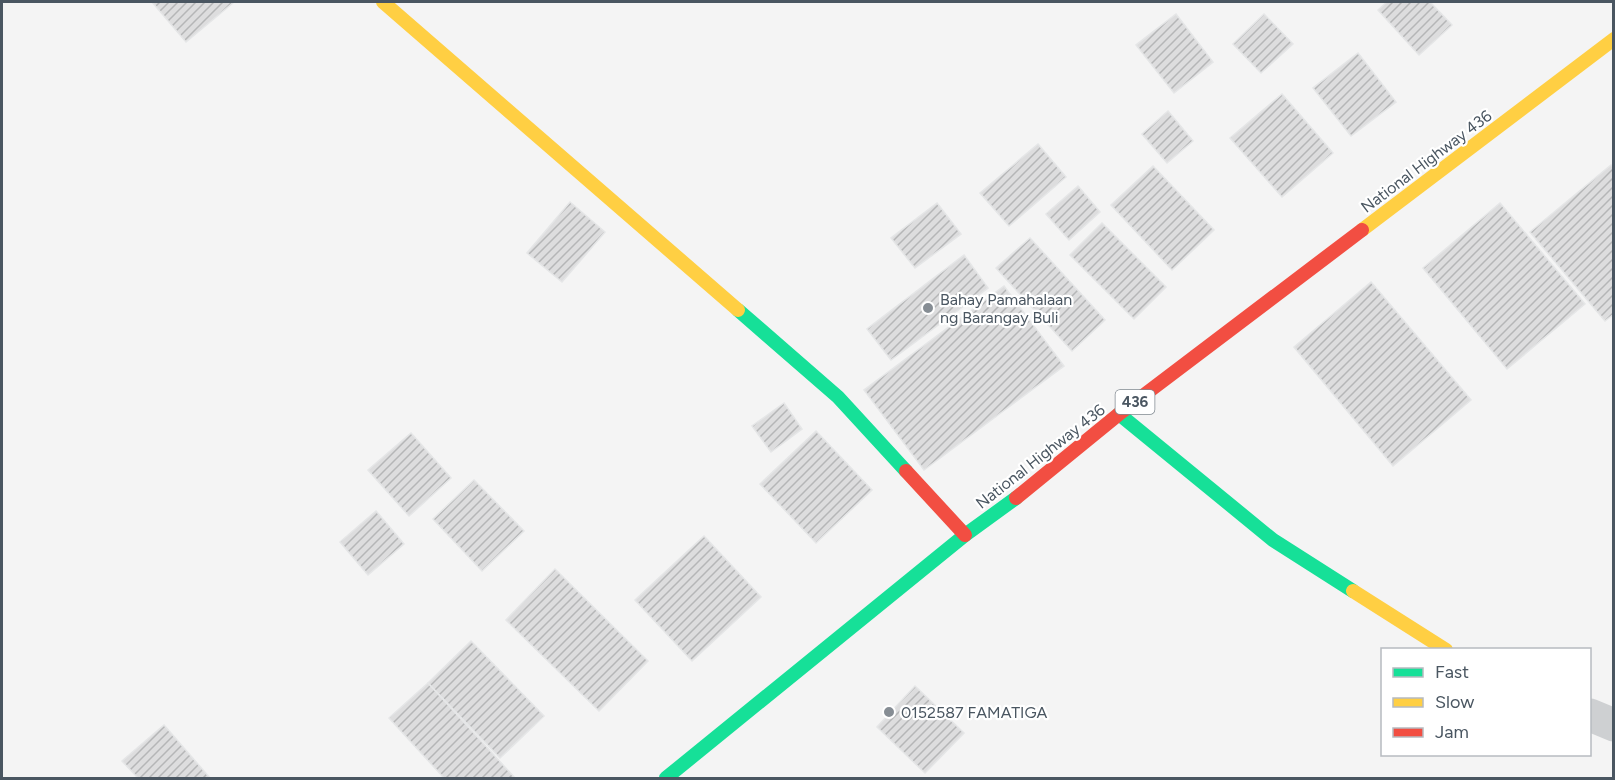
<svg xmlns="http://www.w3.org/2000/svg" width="1615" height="780" viewBox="0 0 1615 780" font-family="Figtree,sans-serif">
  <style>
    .building { fill: url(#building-hatch); stroke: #e5e6e7; stroke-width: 1.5 }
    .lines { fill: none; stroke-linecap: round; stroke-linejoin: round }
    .street { stroke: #ced0d2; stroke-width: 33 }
    .fast { stroke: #16e098; stroke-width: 14 }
    .slow { stroke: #ffcf43; stroke-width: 14 }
    .jam { stroke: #f24e42; stroke-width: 14 }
    .poi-dot { fill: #868d94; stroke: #fff; stroke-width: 2 }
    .labels { text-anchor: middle; stroke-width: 4.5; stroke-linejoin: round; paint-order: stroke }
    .shield { fill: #fff; stroke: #808990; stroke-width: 1.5 }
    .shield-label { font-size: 15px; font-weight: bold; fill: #4a5661 }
    .street-label { font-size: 16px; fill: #4a5661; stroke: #fff }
    .poi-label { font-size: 16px; fill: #4a5661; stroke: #fff; text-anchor: start }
  </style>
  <defs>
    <pattern id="building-hatch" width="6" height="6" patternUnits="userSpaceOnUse" patternTransform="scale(1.5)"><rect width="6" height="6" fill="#ddddde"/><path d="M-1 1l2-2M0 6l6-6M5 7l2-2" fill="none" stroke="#b5b6b7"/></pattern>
  </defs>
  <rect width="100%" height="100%" fill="#f4f4f4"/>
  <g class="building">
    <path d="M 152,2 L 234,2 L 186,42 Z"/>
    <path d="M 1387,2 L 1430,2 L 1452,25 L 1419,55 L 1378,10 Z"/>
    <path d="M 1176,14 L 1213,62 L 1174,93 L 1136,45 Z"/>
    <path d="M 1264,14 L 1293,44 L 1261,73 L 1233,44 Z"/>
    <path d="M 1358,53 L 1396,102 L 1351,136 L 1313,88 Z"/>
    <path d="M 1282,94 L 1333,153 L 1282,197 L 1230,138 Z"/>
    <path d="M 1168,111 L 1193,141 L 1167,163 L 1142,134 Z"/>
    <path d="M 1038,144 L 1066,177 L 1009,226 L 980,193 Z"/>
    <path d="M 1611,165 L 1614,168 L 1614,314 L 1605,321 L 1530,232 Z"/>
    <path d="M 1153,166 L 1214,230 L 1172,270 L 1111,205 Z"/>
    <path d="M 1078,186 L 1100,212 L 1069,240 L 1046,214 Z"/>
    <path d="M 570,202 L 605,232 L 562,282 L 527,253 Z"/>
    <path d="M 937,203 L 961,234 L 915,268 L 891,238 Z"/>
    <path d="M 1500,203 L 1585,304 L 1507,369 L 1423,268 Z"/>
    <path d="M 1102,223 L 1166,287 L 1134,319 L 1070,255 Z"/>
    <path d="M 1030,238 L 1105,320 L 1072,351 L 996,268 Z"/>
    <path d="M 964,255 L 988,288 L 891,360 L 867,329 Z"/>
    <path d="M 1371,282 L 1471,400 L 1393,466 L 1294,347 Z"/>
    <path d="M 1004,286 L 1064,366 L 924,470 L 864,390 Z"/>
    <path d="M 784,403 L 802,429 L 771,452 L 752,426 Z"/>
    <path d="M 816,431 L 872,490 L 816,543 L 760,484 Z"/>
    <path d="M 411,433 L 451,478 L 409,516 L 368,470 Z"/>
    <path d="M 474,480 L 524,531 L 482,571 L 433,519 Z"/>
    <path d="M 376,511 L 404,544 L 368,575 L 340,542 Z"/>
    <path d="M 704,536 L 761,597 L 692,661 L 635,600 Z"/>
    <path d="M 555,569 L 648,661 L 599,711 L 506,620 Z"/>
    <path d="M 471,641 L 544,716 L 500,758 L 428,683 Z"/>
    <path d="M 428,683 L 515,778 L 444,778 L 389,718 Z"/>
    <path d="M 915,686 L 964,733 L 925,773 L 877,727 Z"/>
    <path d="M 164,725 L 210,778 L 138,778 L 122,761 Z"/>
  </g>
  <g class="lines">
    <path class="street" d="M 1590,715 L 1614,725"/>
    <g class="fast">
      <path d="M 738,310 L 838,397 L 906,471"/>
      <path d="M 1119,414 L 1273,540 L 1353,591"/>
      <path d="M 666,778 L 965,535 L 1016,498"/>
    </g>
    <g class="slow">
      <path d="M 383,2 L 738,310"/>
      <path d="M 1362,230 L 1614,39"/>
      <path d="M 1353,591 L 1446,650"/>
    </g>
    <g class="jam">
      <path d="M 906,471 L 965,535"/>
      <path d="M 1016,498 L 1119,414 L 1362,230"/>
    </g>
  </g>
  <g class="poi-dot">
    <circle cx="928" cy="308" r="6"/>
    <circle cx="889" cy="712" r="6"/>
  </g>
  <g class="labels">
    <rect class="shield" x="1115.5" y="390" width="39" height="24" rx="4.5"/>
    <g class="shield-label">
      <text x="1135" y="407">436</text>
    </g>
    <g class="street-label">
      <text transform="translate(1426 161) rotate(-37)" y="6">National Highway 436</text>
      <text transform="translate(1040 456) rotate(-38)" y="6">National Highway 436</text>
    </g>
    <g class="poi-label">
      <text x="940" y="305">Bahay Pamahalaan<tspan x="940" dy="18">ng Barangay Buli</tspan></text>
      <text x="901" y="718">0152587 FAMATIGA</text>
    </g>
  </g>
  <rect width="1615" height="780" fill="none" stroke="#4a5661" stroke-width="6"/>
  <rect x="1381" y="648" width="210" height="108" fill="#ffffff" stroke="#b7bbc0" stroke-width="1.5"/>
  <rect x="1393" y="668" width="30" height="9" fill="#16e098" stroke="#b7bbc0" stroke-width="1.5"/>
  <text x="1435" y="678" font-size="18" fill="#4a5661">Fast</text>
  <rect x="1393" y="698" width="30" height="9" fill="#ffcf43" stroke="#b7bbc0" stroke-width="1.5"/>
  <text x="1435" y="708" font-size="18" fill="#4a5661">Slow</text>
  <rect x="1393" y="728" width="30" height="9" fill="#f24e42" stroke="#b7bbc0" stroke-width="1.5"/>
  <text x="1435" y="738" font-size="18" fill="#4a5661">Jam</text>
</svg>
